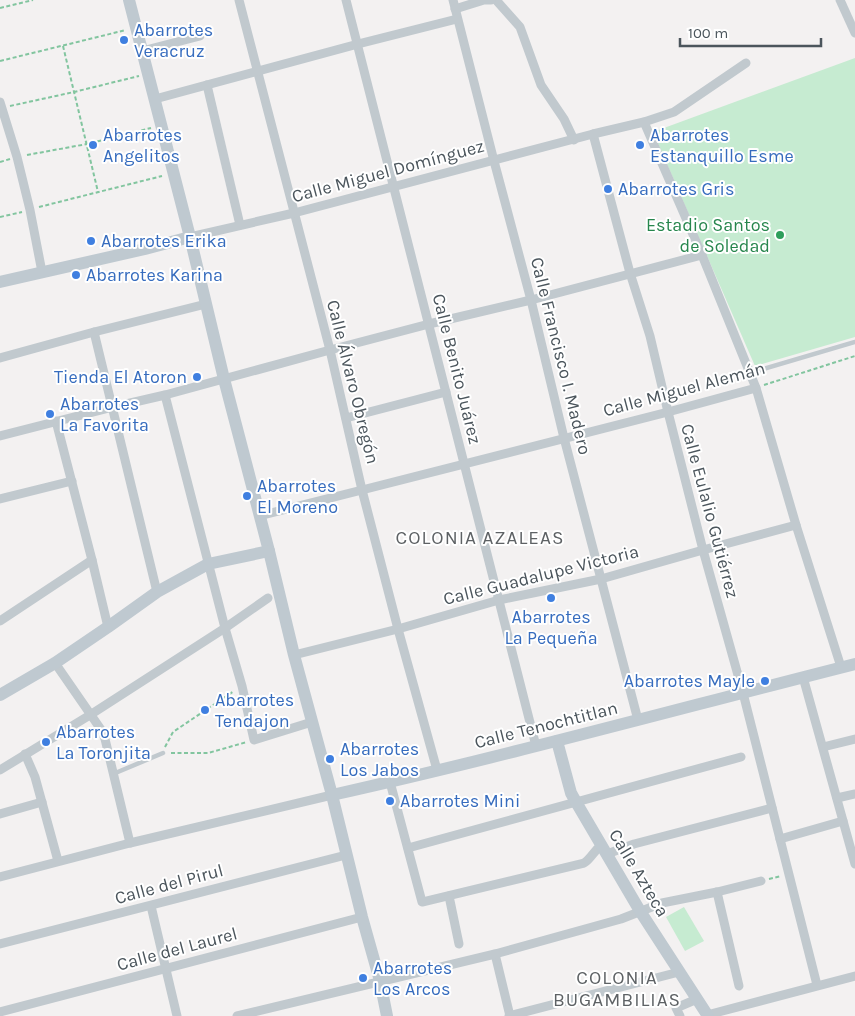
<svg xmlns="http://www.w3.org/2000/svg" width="855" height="1016" viewBox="0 0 855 1016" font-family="Karla,sans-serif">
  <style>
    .park { fill: #c6ebd1 }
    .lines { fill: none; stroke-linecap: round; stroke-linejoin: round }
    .path { stroke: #82c59f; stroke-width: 2; stroke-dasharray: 4 2.5; stroke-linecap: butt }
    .lane { stroke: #c1c9ce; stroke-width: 4.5 }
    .street { stroke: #c1c9ce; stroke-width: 9 }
    .secondary { stroke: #bfc9d0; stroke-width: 12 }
    .shop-dot { fill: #3f7fe0; stroke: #fff; stroke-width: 2 }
    .leisure-dot { fill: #2e9e5b; stroke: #fff; stroke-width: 2 }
    .labels { text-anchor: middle; stroke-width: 4; stroke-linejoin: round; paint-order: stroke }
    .shop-label { font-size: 18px; fill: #366cbe; stroke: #fff; text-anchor: start }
    .street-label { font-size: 18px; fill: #4b555c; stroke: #fff }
    .leisure-label { font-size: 18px; fill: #27864d; stroke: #fff; text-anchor: end }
    .neighbourhood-label { font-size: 19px; letter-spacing: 1px; fill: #5e6265; stroke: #fff }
  </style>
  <rect width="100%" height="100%" fill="#f3f1f1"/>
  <g class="park">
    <path d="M 855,58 L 855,337 L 755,366 L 653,132 Z"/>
    <path d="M 684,907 L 704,941 L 685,951 L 666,917 Z"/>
  </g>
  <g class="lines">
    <g class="path">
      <path d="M 0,8 L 33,0"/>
      <path d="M 63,46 L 98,192"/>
      <path d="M 0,61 L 126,30"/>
      <path d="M 10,106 L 74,92 L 139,76"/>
      <path d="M 27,155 L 87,144 L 151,128"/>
      <path d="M 0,162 L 10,159"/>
      <path d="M 39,207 L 162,176"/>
      <path d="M 0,217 L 22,212"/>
      <path d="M 764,385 L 855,356"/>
      <path d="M 165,747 L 173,732 L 234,691"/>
      <path d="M 171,753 L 208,753 L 247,742"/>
      <path d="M 769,879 L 781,876"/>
    </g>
    <g class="lane">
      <path d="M 750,373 L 855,342"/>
      <path d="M 113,774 L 163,753"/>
    </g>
    <g class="street">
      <path d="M 239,0 L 330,350 L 362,490 L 398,629 L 437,770"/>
      <path d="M 346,0 L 536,746"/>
      <path d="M 453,0 L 494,161 L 531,300 L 564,438 L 638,720"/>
      <path d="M 496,0 L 520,27 L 541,85 L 564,119 L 574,140"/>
      <path d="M 840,0 L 855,33"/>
      <path d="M 455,9 L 484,0 L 491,0"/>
      <path d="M 142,51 L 200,36"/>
      <path d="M 207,85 L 240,225"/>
      <path d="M 155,99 L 358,44 L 457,19"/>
      <path d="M 0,102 L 17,157 L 30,210 L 42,272"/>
      <path d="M 644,122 L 702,255 L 756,388 L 796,525 L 841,667"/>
      <path d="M 593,134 L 630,273 L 650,336 L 668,412 L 703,550 L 743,693 L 817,985"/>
      <path d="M 190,237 L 294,213 L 593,134 L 644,122 L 674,112 L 746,63"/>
      <path d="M 94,332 L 157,592"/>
      <path d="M 0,358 L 94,332 L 206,304"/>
      <path d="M 165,395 L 225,628 L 242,686 L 254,740 L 312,722"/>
      <path d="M 346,418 L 446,392"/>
      <path d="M 56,421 L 92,560 L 108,627"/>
      <path d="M 0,436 L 113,407 L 165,395 L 330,350 L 429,324 L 531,300 L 702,255"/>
      <path d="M 0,499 L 72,481"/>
      <path d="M 259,516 L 362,490 L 668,412 L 756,388"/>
      <path d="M 0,621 L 92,560"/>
      <path d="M 294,655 L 398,629 L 499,600 L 601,579 L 703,550 L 796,525"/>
      <path d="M 55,663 L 102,731 L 105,739 L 130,843"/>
      <path d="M 803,677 L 855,864"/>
      <path d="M 823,747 L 855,739"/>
      <path d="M 25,754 L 35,777 L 58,861"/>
      <path d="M 0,770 L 90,715 L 225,628 L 268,598"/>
      <path d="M 390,782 L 422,902 L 584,863 C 592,858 593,851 602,845"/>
      <path d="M 837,798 L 855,794"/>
      <path d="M 0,814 L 42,802"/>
      <path d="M 780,839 L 843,821"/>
      <path d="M 408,848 L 741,757"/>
      <path d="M 607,854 L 634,844 L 772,808"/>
      <path d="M 0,877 L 130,843 L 332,795"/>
      <path d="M 717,892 L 739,986"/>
      <path d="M 449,896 L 459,944"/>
      <path d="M 151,906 L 177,1016"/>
      <path d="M 0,944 L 346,855"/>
      <path d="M 495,954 L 510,1016"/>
      <path d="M 0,1012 L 362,917"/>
      <path d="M 707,1015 L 855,976"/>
      <path d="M 237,1016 L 495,954 L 621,919 L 662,903 L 717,892 L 761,881"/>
      <path d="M 509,1016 L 679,972"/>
      <path d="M 680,1016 L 676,1008 L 697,999"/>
    </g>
    <g class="secondary">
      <path d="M 129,0 L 190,237 L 224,379 L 269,551 L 294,655 L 332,795 L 362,917 L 380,981 L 387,1016"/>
      <path d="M 0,282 L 145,249 L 190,237"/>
      <path d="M 0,695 L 55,663 L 108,627 L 157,592 L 208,564 L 269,551"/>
      <path d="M 557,741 L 571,793 L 576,802 L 640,911 L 708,1016"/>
      <path d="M 332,795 C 507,756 681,708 855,664"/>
    </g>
  </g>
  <g class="shop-dot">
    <circle cx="124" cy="40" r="5"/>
    <circle cx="93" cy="145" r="5"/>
    <circle cx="640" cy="145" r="5"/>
    <circle cx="608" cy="189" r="5"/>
    <circle cx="91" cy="241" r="5"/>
    <circle cx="76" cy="275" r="5"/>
    <circle cx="197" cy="377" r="5"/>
    <circle cx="50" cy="414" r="5"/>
    <circle cx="247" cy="496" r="5"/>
    <circle cx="551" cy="598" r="5"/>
    <circle cx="765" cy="681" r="5"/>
    <circle cx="205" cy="710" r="5"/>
    <circle cx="46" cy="742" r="5"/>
    <circle cx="330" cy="759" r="5"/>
    <circle cx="390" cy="801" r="5"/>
    <circle cx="363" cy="978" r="5"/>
  </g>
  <circle class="leisure-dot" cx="780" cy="235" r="5"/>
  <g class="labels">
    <g class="shop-label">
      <text x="134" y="36">Abarrotes<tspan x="134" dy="21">Veracruz</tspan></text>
      <text x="103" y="141">Abarrotes<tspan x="103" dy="21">Angelitos</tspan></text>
      <text x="650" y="141">Abarrotes<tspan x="650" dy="21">Estanquillo Esme</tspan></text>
      <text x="618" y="195">Abarrotes Gris</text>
      <text x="101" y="247">Abarrotes Erika</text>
      <text x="86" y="281">Abarrotes Karina</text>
      <text x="187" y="383" text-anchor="end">Tienda El Atoron</text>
      <text x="60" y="410">Abarrotes<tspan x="60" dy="21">La Favorita</tspan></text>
      <text x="257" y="492">Abarrotes<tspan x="257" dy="21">El Moreno</tspan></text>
      <text x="551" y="623" text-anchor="middle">Abarrotes<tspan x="551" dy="21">La Pequeña</tspan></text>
      <text x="755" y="687" text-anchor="end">Abarrotes Mayle</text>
      <text x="215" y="706">Abarrotes<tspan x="215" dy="21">Tendajon</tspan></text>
      <text x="56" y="738">Abarrotes<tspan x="56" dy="21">La Toronjita</tspan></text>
      <text x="340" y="755">Abarrotes<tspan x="340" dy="21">Los Jabos</tspan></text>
      <text x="400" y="807">Abarrotes Mini</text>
      <text x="373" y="974">Abarrotes<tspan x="373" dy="21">Los Arcos</tspan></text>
    </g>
    <g class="street-label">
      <text transform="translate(388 171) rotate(-15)" y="6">Calle Miguel Domínguez</text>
      <text transform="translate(561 356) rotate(76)" y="6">Calle Francisco I. Madero</text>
      <text transform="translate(457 369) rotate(76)" y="6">Calle Benito Juárez</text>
      <text transform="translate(353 382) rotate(76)" y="6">Calle Álvaro Obregón</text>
      <text transform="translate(684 389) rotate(-15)" y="6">Calle Miguel Alemán</text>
      <text transform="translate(710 511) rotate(75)" y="6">Calle Eulalio Gutiérrez</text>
      <text transform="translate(541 575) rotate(-14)" y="6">Calle Guadalupe Victoria</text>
      <text transform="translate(546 725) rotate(-14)" y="6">Calle Tenochtitlan</text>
      <text transform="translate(639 873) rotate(59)" y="6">Calle Azteca</text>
      <text transform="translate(169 884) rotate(-15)" y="6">Calle del Pirul</text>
      <text transform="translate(177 949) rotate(-15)" y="6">Calle del Laurel</text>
    </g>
    <g class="leisure-label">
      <text x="770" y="231">Estadio Santos<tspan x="770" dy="21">de Soledad</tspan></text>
    </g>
    <g class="neighbourhood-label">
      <text x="480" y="544">COLONIA AZALEAS</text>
      <text x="617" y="984">COLONIA<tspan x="617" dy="22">BUGAMBILIAS</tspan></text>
    </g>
  </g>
  <path d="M680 38v8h141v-8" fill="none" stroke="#4b555c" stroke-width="2.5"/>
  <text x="688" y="38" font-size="15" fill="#4b555c" stroke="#ffffff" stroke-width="4" paint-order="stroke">100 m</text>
</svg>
